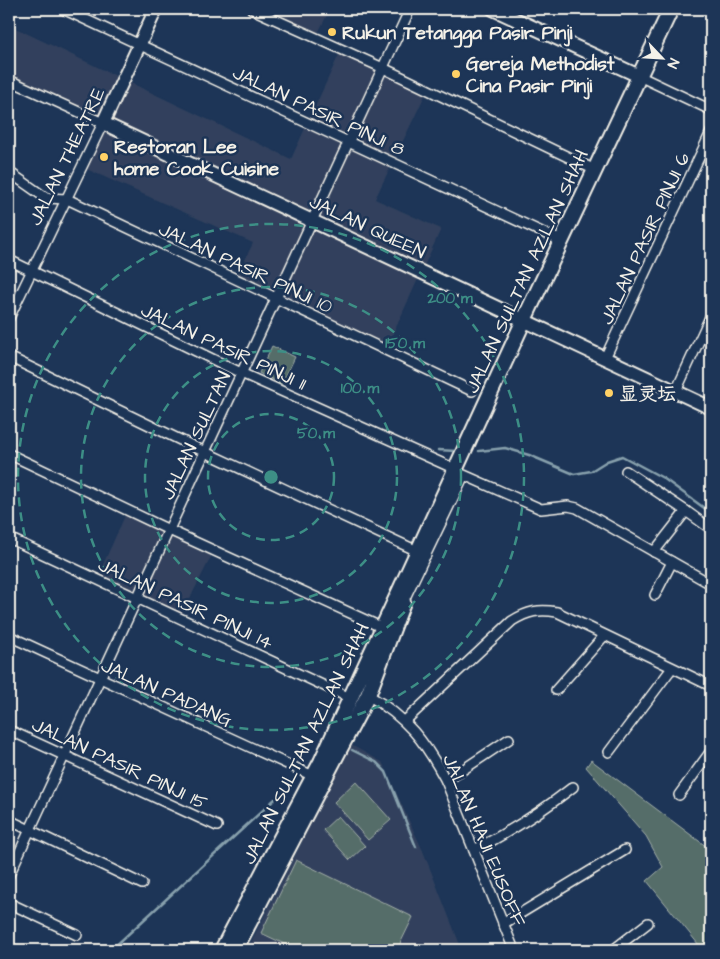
<svg xmlns="http://www.w3.org/2000/svg" width="720" height="959" viewBox="0 0 720 959" font-family="'Architects Daughter','LXGW WenKai TC',sans-serif">
  <style>
    .built { fill: #31415d }
    .park { fill: #556d69; stroke: #a4afa8 }
    .lines { fill: none; stroke-linecap: round; stroke-linejoin: round }
    .stream { stroke: #88a1ad; stroke-width: 2.5 }
    .street-casing { stroke: #f4f1e8; stroke-width: 12 }
    .secondary-casing { stroke: #f4f1e8; stroke-width: 16 }
    .primary-casing { stroke: #f4f1e8; stroke-width: 18 }
    .street { stroke: #1d3557; stroke-width: 9 }
    .secondary { stroke: #1d3557; stroke-width: 12 }
    .primary { stroke: #1d3557; stroke-width: 14 }
    .ring { fill: none; stroke: #3d8f86; stroke-width: 2.5; stroke-dasharray: 9 6 }
    .poi-dot { fill: #ffd166; stroke: #1d3557; stroke-width: 2 }
    .labels { text-anchor: middle; stroke-width: 5; stroke-linejoin: round; paint-order: stroke }
    .poi-label { font-size: 19px; font-weight: bold; fill: #f4f1e8; stroke: #1d3557; text-anchor: start }
    .street-label { font-size: 19px; fill: #f4f1e8; stroke: #1d3557 }
    .centre { fill: #3d8f86; stroke: #1d3557; stroke-width: 2.5 }
    .ring-label { font-size: 15px; text-anchor: middle; font-weight: bold; fill: #3d8f86; stroke: #1d3557; stroke-width: 5; stroke-linejoin: round; paint-order: stroke }
  </style>
  <rect width="100%" height="100%" fill="#1d3557"/>
  <filter id="ink" filterUnits="userSpaceOnUse"><feTurbulence type="fractalNoise" baseFrequency=".02" numOctaves="2"/><feDisplacementMap in="SourceGraphic" scale="10" xChannelSelector="R" yChannelSelector="G"/><feConvolveMatrix kernelMatrix="1 2 1 2 8 2 1 2 1" color-interpolation-filters="sRGB"/></filter>
  <g filter="url(#ink)">
    <g class="built">
      <path d="M 263,9 L 330,9 L 318,33 Z"/>
      <path d="M 9,25 L 291,159 L 342,48 L 428,89 L 375,199 L 441,229 L 386,349 L 235,280 L 253,243 L 82,167 L 104,123 L 9,79 Z"/>
      <path d="M 711,134 L 711,164 L 700,159 Z"/>
      <path d="M 128,509 L 214,551 L 180,618 L 97,578 Z"/>
      <path d="M 351,745 L 382,762 L 423,851 L 462,950 L 247,950 Z"/>
    </g>
    <g class="park">
      <path d="M 272,346 L 295,357 L 282,384 L 259,373 Z"/>
      <path d="M 591,760 L 711,850 L 711,950 L 703,950 L 647,881 L 663,867 L 646,836 L 586,767 Z"/>
      <path d="M 356,781 L 391,820 L 368,840 L 334,802 Z"/>
      <path d="M 338,816 L 365,846 L 350,860 L 323,830 Z"/>
      <path d="M 296,860 L 413,917 L 397,950 L 297,950 L 261,933 Z"/>
    </g>
    <g class="lines">
      <g class="stream">
        <path d="M 438,450 L 456,451"/>
        <path d="M 479,451 L 505,448 L 529,455 L 574,474 L 591,471 L 607,461 L 622,456 L 663,478 L 711,513"/>
        <path d="M 352,750 L 376,762 L 386,772 L 416,847"/>
        <path d="M 111,950 L 275,799"/>
      </g>
      <g class="street-casing">
        <g id="street">
          <path d="M 63,9 L 561,241"/>
          <path d="M 252,9 L 383,68 L 595,170"/>
          <path d="M 639,76 L 711,110"/>
          <path d="M 9,80 L 103,123 L 9,318"/>
          <path d="M 9,172 L 46,198 L 67,199 L 472,391"/>
          <path d="M 9,260 L 241,373 L 455,469"/>
          <path d="M 9,357 L 205,452 L 426,555"/>
          <path d="M 605,358 L 711,132"/>
          <path d="M 676,391 L 711,315"/>
          <path d="M 9,454 L 169,530 L 383,628"/>
          <path d="M 626,471 L 686,511"/>
          <path d="M 9,538 L 350,698"/>
          <path d="M 654,552 L 686,511 L 711,529"/>
          <path d="M 655,595 L 672,562"/>
          <path d="M 403,602 L 464,475 L 541,509 L 568,506 L 577,508 L 711,584"/>
          <path d="M 9,636 L 313,776"/>
          <path d="M 556,690 L 604,636"/>
          <path d="M 368,695 C 407,718 425,741 446,781 L 514,950"/>
          <path d="M 406,720 L 512,621 C 528,611 539,609 557,612 L 711,686"/>
          <path d="M 9,730 L 217,826"/>
          <path d="M 609,752 L 672,668"/>
          <path d="M 446,781 L 509,739"/>
          <path d="M 679,795 L 711,751"/>
          <path d="M 9,820 L 142,884"/>
          <path d="M 474,850 C 510,832 541,812 573,787"/>
          <path d="M 9,875 L 410,9"/>
          <path d="M 9,903 L 77,935"/>
          <path d="M 503,924 L 625,850"/>
          <path d="M 613,950 L 648,923"/>
        </g>
      </g>
      <g class="secondary-casing">
        <g id="secondary">
          <path d="M 156,9 L 103,123 L 711,408"/>
          <path d="M 493,9 L 639,76"/>
        </g>
      </g>
      <g class="primary-casing">
        <g id="primary">
          <path d="M 222,950 L 321,762 L 524,320 L 671,9"/>
          <path d="M 235,950 L 368,695 L 403,602"/>
        </g>
      </g>
      <use href="#street" class="street"/>
      <use href="#secondary" class="secondary"/>
      <use href="#primary" class="primary"/>
    </g>
  </g>
  <g class="ring">
    <circle cx="271" cy="477" r="63"/>
    <circle cx="271" cy="477" r="126"/>
    <circle cx="271" cy="477" r="190"/>
    <circle cx="271" cy="477" r="253"/>
  </g>
  <g class="poi-dot">
    <circle cx="332" cy="32" r="5"/>
    <circle cx="456" cy="74" r="5"/>
    <circle cx="104" cy="157" r="5"/>
    <circle cx="609" cy="393" r="5"/>
  </g>
  <g class="labels">
    <g class="poi-label">
      <text x="342" y="39">Rukun Tetangga Pasir Pinji</text>
      <text x="466" y="70">Gereja Methodist<tspan x="466" dy="22">Cina Pasir Pinji</tspan></text>
      <text x="114" y="153">Restoran Lee<tspan x="114" dy="22">home Cook Cuisine</tspan></text>
      <text x="619" y="400">显灵坛</text>
    </g>
    <g class="street-label">
      <text transform="translate(319 110) rotate(25)" y="7">JALAN PASIR PINJI 8</text>
      <text transform="translate(66 156) rotate(-64)" y="7">JALAN THEATRE</text>
      <text transform="translate(368 226) rotate(25)" y="7">JALAN QUEEN</text>
      <text transform="translate(644 238) rotate(-65)" y="7">JALAN PASIR PINJI 6</text>
      <text transform="translate(246 267) rotate(25)" y="7">JALAN PASIR PINJI 10</text>
      <text transform="translate(526 271) rotate(-65)" y="7">JALAN SULTAN AZLAN SHAH</text>
      <text transform="translate(224 346) rotate(25)" y="7">JALAN PASIR PINJI 11</text>
      <text transform="translate(195 435) rotate(-65)" y="7">JALAN SULTAN</text>
      <text transform="translate(186 603) rotate(25)" y="7">JALAN PASIR PINJI 14</text>
      <text transform="translate(167 692) rotate(24)" y="7">JALAN PADANG</text>
      <text transform="translate(305 743) rotate(-64)" y="7">JALAN SULTAN AZLAN SHAH</text>
      <text transform="translate(120 763) rotate(25)" y="7">JALAN PASIR PINJI 15</text>
      <text transform="translate(485 840) rotate(67)" y="7">JALAN HAJI EUSOFF</text>
    </g>
  </g>
  <circle cx="271" cy="477" r="8" class="centre"/>
  <g class="ring-label">
    <text x="450" y="303">200 m</text>
    <text x="405" y="348">150 m</text>
    <text x="360" y="393">100 m</text>
    <text x="316" y="438">50 m</text>
  </g>
  <rect width="720" height="959" fill="none" stroke="#1d3557" stroke-width="30"/>
  <rect x="15" y="15" width="690" height="929" fill="none" stroke="#f4f1e8" stroke-width="2" filter="url(#ink)"/>
  <g transform="translate(662 58) rotate(115)" stroke="#1d3557" stroke-width="4" paint-order="stroke">
  <path d="M0-4L9 19L0 12L-9 19Z" fill="#f4f1e8"/>
  <text y="-8" font-size="14" font-weight="bold" text-anchor="middle" fill="#f4f1e8">N</text>
  </g>
</svg>
